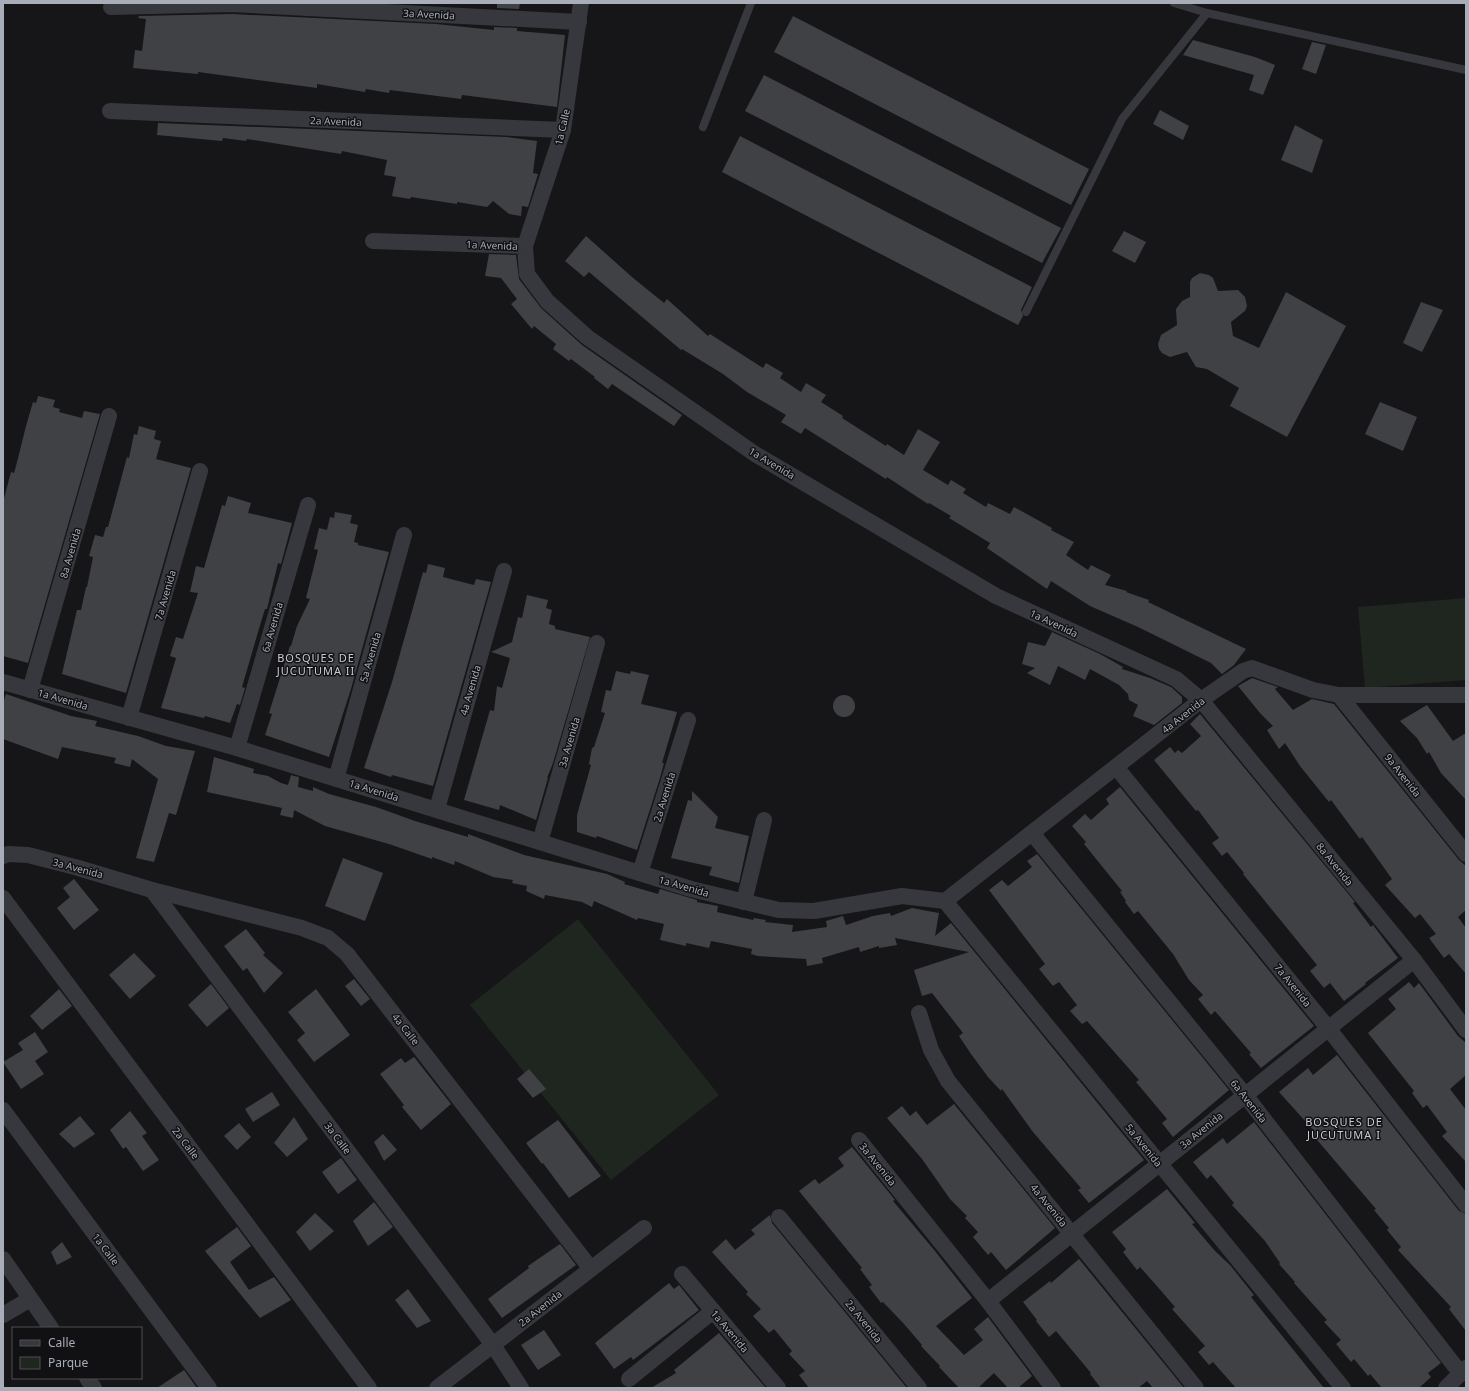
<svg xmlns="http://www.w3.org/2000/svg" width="1469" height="1391" viewBox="0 0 1469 1391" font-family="'Noto Sans',sans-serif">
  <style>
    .green { fill: #1e261f }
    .building { fill: #404145 }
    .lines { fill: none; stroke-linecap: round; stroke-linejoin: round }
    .lane { stroke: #37383d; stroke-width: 8 }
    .street { stroke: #37383d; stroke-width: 16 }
    .labels { text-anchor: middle; stroke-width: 3; stroke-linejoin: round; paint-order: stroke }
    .street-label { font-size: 10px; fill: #a8adb8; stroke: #111113 }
    .neighbourhood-label { font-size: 11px; letter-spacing: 1px; fill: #c9ccd4; stroke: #111113 }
  </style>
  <rect width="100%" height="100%" fill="#161618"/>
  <g class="green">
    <path d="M 1466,598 L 1466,680 L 1365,688 L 1358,607 Z"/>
    <path d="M 578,919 L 719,1095 L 611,1180 L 470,1005 Z"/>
  </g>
  <g class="building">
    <path d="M 497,3 L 520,3 L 519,9 L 497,8 Z"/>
    <path d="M 232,14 L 436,24 L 494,30 L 494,27 L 517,28 L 517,31 L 565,35 L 557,107 L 462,95 L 461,99 L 390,90 L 389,93 L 366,89 L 365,92 L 317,84 L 317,88 L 198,72 L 198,74 L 133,68 L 135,50 L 142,51 L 146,19 L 138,18 L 139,16 Z"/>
    <path d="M 793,16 L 1089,169 L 1071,205 L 774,52 Z"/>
    <path d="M 1193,40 L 1255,57 L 1275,65 L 1263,95 L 1249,90 L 1254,75 L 1183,55 Z"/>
    <path d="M 1312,42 L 1326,45 L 1316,74 L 1302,69 Z"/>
    <path d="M 764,75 L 1061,228 L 1042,263 L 745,111 Z"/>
    <path d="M 1160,110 L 1189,126 L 1183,140 L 1153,124 Z"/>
    <path d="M 158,123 L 507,137 L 537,141 L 533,173 L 538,174 L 528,207 L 522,206 L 521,216 L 509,214 L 493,201 L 487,207 L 457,202 L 457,204 L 411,197 L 410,199 L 392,196 L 396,177 L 384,175 L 387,160 L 342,151 L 341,154 L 247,139 L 246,141 L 223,138 L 222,141 L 157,135 Z"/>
    <path d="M 1295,125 L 1323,140 L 1312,173 L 1281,160 Z"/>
    <path d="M 740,136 L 1032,287 L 1021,310 L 1023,316 L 1018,325 L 722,172 Z"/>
    <path d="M 1124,231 L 1146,242 L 1135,263 L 1112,251 Z"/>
    <path d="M 586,236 L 632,277 L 664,303 L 667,299 L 708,336 L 710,334 L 763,368 L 766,363 L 783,373 L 780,378 L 801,392 L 806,383 L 826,395 L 821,402 L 843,416 L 842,418 L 886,446 L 887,444 L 904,455 L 918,429 L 940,442 L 923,470 L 948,485 L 951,480 L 966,489 L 963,493 L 986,507 L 988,503 L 1010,514 L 1014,507 L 1052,528 L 1051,530 L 1074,542 L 1066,555 L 1088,570 L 1091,565 L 1111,575 L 1105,585 L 1127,591 L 1126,592 L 1149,600 L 1148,602 L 1246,649 L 1234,665 L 1222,674 L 1211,663 L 1138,627 L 1090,606 L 1051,581 L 1047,589 L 987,548 L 990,543 L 949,518 L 951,516 L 929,503 L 928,504 L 887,477 L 886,479 L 805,428 L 801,434 L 781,422 L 786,415 L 747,392 L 723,374 L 682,349 L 681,350 L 589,272 L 584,277 L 565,261 Z"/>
    <path d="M 489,254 L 516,255 L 519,279 L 541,308 L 582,345 L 682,415 L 674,426 L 612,384 L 608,389 L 594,378 L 595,377 L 571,359 L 569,361 L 553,349 L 556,344 L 534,326 L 532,329 L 511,304 L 517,299 L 501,278 L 485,276 Z"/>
    <path d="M 1200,273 L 1209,275 L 1213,278 L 1218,291 L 1238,290 L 1245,297 L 1247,306 L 1245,311 L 1231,322 L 1233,336 L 1259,348 L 1286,292 L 1346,326 L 1287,437 L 1230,406 L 1239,388 L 1207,369 L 1196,367 L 1187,352 L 1170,357 L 1162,353 L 1159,349 L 1158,344 L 1161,335 L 1177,325 L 1176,309 L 1182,301 L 1190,297 L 1190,282 L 1192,278 Z"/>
    <path d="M 1421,302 L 1443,310 L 1422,352 L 1403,343 Z"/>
    <path d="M 38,396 L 55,400 L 53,407 L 60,409 L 59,412 L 82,418 L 84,411 L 100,414 L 28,663 L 3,656 L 3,502 L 11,472 L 14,473 L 16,466 L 26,426 L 33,402 L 36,403 Z"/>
    <path d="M 1380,402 L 1417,417 L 1403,451 L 1365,434 Z"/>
    <path d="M 139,426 L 156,431 L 154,439 L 161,441 L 156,459 L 191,468 L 126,693 L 62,674 L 77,610 L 81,610 L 86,587 L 87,587 L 93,557 L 89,556 L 95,535 L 103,537 L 106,527 L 108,527 L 127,457 L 129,458 L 134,434 L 137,435 Z"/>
    <path d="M 228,496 L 251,503 L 248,513 L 292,523 L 281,564 L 278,563 L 267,609 L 265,609 L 258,632 L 242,687 L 245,688 L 240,705 L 237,704 L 230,723 L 205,716 L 204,718 L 161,708 L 176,658 L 170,656 L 176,637 L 183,639 L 198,593 L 190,592 L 196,566 L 204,568 L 222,505 L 225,506 Z"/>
    <path d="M 335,512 L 352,515 L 350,523 L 358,525 L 354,542 L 358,543 L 358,545 L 389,552 L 351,689 L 329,757 L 265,735 L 272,714 L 269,713 L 290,646 L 291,646 L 297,626 L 310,599 L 306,598 L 318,550 L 314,549 L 319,528 L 327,530 L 330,517 L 334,518 Z"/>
    <path d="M 428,564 L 445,568 L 443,577 L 474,585 L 476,579 L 491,582 L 433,786 L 392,775 L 391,777 L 364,768 L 392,682 L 423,572 L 426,573 Z"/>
    <path d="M 527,595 L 548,600 L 546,608 L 552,610 L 549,624 L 555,626 L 555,629 L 590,637 L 553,763 L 547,778 L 548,778 L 536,820 L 500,805 L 499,810 L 464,800 L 490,710 L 494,711 L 497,686 L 502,688 L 510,658 L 491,652 L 512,642 L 518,617 L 522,618 Z"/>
    <path d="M 1052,632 L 1100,654 L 1123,667 L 1122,669 L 1150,678 L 1171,687 L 1182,697 L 1182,703 L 1154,725 L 1133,716 L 1138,705 L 1129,700 L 1128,694 L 1119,685 L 1090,669 L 1085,680 L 1058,666 L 1050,685 L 1027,673 L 1035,668 L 1022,664 L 1028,642 L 1045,646 Z"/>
    <path d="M 616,671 L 630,674 L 631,671 L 649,675 L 641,704 L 677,712 L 662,763 L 664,763 L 660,778 L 637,850 L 597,836 L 596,838 L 577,832 L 577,815 L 591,765 L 589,764 L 592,748 L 594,747 L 605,713 L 601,712 L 606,690 L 611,691 Z"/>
    <path d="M 1252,678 L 1278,687 L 1275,689 L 1293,710 L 1312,699 L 1334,704 L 1459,860 L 1466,866 L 1466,910 L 1458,917 L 1466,928 L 1466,974 L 1449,954 L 1444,958 L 1429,938 L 1436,934 L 1420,914 L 1415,918 L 1385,885 L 1392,879 L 1362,837 L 1360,839 L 1331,800 L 1329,802 L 1300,766 L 1285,743 L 1279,749 L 1267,730 L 1273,726 L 1260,713 L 1238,686 Z"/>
    <path d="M 6,694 L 71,716 L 97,721 L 95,726 L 138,736 L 166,746 L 195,751 L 176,815 L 169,813 L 154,862 L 136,858 L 158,779 L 132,759 L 130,767 L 114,763 L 116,758 L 62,747 L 58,759 L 3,739 L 3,703 Z"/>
    <circle cx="844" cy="706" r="11"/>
    <path d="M 1427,705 L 1453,741 L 1466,733 L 1466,800 L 1441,773 L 1429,752 L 1427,754 L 1417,738 L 1400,721 Z"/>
    <path d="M 1200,714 L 1355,902 L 1353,903 L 1371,927 L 1373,925 L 1398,958 L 1365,983 L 1366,984 L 1344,1001 L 1330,983 L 1324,988 L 1310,971 L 1317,965 L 1243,874 L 1244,873 L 1227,852 L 1222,856 L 1212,843 L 1219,838 L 1198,810 L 1196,811 L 1154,760 L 1170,747 L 1175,753 L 1178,750 L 1182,753 L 1201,736 L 1190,724 Z"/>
    <path d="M 214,757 L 254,769 L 253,773 L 268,776 L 281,783 L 288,785 L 291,775 L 294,776 L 299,777 L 298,787 L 313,791 L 313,787 L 329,794 L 376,807 L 415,821 L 468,837 L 468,834 L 524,855 L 607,874 L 625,882 L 624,884 L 658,894 L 660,889 L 697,900 L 697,902 L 718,906 L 717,912 L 753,920 L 754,918 L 766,920 L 765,922 L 793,925 L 792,932 L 827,927 L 826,921 L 843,916 L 846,925 L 873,916 L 890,913 L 891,916 L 912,908 L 939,913 L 935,936 L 951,923 L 1144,1160 L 1089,1203 L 1078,1190 L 1081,1188 L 1033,1132 L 1002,1089 L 1001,1091 L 988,1077 L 971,1054 L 959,1036 L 963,1033 L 932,993 L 922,996 L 914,970 L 969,952 L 895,938 L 897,945 L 879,948 L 879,946 L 860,952 L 859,947 L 822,958 L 823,963 L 807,966 L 806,959 L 758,956 L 751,954 L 752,949 L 711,941 L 709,948 L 686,943 L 686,946 L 660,940 L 664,924 L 638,918 L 637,920 L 594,901 L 592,907 L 582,902 L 545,895 L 544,899 L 526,891 L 527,886 L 512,883 L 513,880 L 493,877 L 455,861 L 454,865 L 432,857 L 432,859 L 389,844 L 325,826 L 294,810 L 293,818 L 280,815 L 282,808 L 207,792 Z"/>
    <path d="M 1120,787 L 1314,1026 L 1261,1068 L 1249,1054 L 1251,1053 L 1215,1011 L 1211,1015 L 1198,999 L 1203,995 L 1189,980 L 1173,954 L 1138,911 L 1134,914 L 1125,902 L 1126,901 L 1120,892 L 1122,891 L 1084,844 L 1086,842 L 1072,826 L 1085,814 L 1091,820 L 1109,804 L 1106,799 Z"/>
    <path d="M 692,791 L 718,817 L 715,828 L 749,836 L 739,883 L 709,875 L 712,867 L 671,858 L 688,800 L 692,801 Z"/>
    <path d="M 1037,854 L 1229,1090 L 1173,1137 L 1162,1123 L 1167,1119 L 1136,1082 L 1139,1080 L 1087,1021 L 1082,1024 L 1070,1011 L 1077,1005 L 1059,982 L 1053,986 L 1039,969 L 1045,964 L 989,890 L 1002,880 L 1008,886 L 1032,867 L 1027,861 Z"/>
    <path d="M 343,858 L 383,873 L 365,921 L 325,906 Z"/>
    <path d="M 74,879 L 99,910 L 74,930 L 57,908 L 70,897 L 63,888 Z"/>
    <path d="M 246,929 L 265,953 L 263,955 L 283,973 L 264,993 L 247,968 L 243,971 L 224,946 Z"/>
    <path d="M 134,953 L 156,976 L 130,999 L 109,975 Z"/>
    <path d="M 354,979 L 370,999 L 361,1006 L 345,986 Z"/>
    <path d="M 1409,982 L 1414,988 L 1419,983 L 1458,1036 L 1466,1043 L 1466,1075 L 1450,1089 L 1466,1110 L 1466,1162 L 1442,1136 L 1447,1132 L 1427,1105 L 1423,1108 L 1412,1093 L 1414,1091 L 1368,1033 L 1396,1009 L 1388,999 Z"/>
    <path d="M 211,984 L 229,1008 L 207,1027 L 188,1005 Z"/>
    <path d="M 59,989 L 72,1006 L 42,1030 L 30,1016 Z"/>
    <path d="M 316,989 L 350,1035 L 314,1062 L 297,1040 L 305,1033 L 288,1012 Z"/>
    <path d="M 35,1032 L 48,1052 L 35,1061 L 44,1074 L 21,1089 L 3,1062 L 23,1050 L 18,1043 Z"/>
    <path d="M 1337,1055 L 1459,1211 L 1466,1214 L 1466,1331 L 1449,1309 L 1451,1307 L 1398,1250 L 1401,1247 L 1387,1230 L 1389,1228 L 1374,1210 L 1376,1209 L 1312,1134 L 1315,1132 L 1279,1092 L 1308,1068 L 1313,1075 Z"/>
    <path d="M 414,1057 L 451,1104 L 421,1130 L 402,1107 L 404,1105 L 380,1074 L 401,1058 L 405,1063 Z"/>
    <path d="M 529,1069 L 546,1089 L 533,1098 L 517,1079 Z"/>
    <path d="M 272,1092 L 280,1105 L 253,1122 L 245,1109 Z"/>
    <path d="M 954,1104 L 1055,1228 L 1006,1270 L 991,1252 L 988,1255 L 973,1237 L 978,1232 L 965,1218 L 967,1216 L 950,1199 L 922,1159 L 887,1118 L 902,1106 L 910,1116 L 916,1111 L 927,1125 Z"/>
    <path d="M 130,1111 L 147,1133 L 142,1136 L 159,1160 L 143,1171 L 126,1147 L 123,1149 L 110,1130 Z"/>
    <path d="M 80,1116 L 95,1134 L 74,1148 L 59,1134 Z"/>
    <path d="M 294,1117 L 308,1139 L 287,1157 L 274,1143 Z"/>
    <path d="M 558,1120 L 601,1176 L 569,1198 L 543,1163 L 542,1164 L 526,1143 Z"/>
    <path d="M 1254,1122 L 1441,1363 L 1428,1373 L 1431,1377 L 1419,1388 L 1382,1388 L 1370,1374 L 1368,1376 L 1354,1359 L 1351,1362 L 1336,1344 L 1341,1340 L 1324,1322 L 1327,1320 L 1294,1283 L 1295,1282 L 1279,1264 L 1280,1263 L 1265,1241 L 1232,1205 L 1234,1203 L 1211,1175 L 1207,1179 L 1193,1162 L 1223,1138 L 1227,1144 Z"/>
    <path d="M 239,1123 L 251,1137 L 237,1150 L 224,1136 Z"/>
    <path d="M 383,1134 L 397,1150 L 384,1161 L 374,1142 Z"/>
    <path d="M 852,1147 L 895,1200 L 893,1201 L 935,1251 L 972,1298 L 936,1326 L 964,1355 L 983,1340 L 974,1329 L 988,1317 L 1032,1376 L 1018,1388 L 1008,1388 L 994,1373 L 978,1388 L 959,1388 L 939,1367 L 940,1366 L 921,1346 L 922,1345 L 904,1324 L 883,1302 L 881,1303 L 869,1287 L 872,1285 L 860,1269 L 862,1268 L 799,1191 L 815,1179 L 819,1184 L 844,1166 L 838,1158 Z"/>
    <path d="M 341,1158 L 357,1180 L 338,1194 L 322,1172 Z"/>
    <path d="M 1167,1189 L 1195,1223 L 1192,1224 L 1215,1251 L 1230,1265 L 1254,1295 L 1251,1297 L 1324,1388 L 1236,1388 L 1213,1362 L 1209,1365 L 1198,1352 L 1205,1346 L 1172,1309 L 1175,1307 L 1156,1285 L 1140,1267 L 1137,1270 L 1123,1252 L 1126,1249 L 1112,1232 Z"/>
    <path d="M 374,1202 L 393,1227 L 368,1246 L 353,1221 Z"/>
    <path d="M 315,1213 L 334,1231 L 310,1251 L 296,1232 Z"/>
    <path d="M 770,1215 L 772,1223 L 907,1388 L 809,1388 L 799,1375 L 805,1371 L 789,1354 L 792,1351 L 774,1329 L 769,1333 L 753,1316 L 761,1309 L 746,1294 L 748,1292 L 712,1252 L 726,1239 L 735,1250 L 755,1234 L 751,1230 Z"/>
    <path d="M 237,1227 L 251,1246 L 230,1262 L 249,1290 L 274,1277 L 291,1300 L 260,1318 L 205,1251 Z"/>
    <path d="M 62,1242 L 72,1257 L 57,1265 L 51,1252 Z"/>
    <path d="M 560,1244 L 576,1265 L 502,1318 L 488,1299 L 529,1268 L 528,1266 Z"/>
    <path d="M 1079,1259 L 1184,1388 L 1153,1388 L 1147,1381 L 1138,1388 L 1101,1388 L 1090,1374 L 1091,1373 L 1056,1331 L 1049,1337 L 1036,1321 L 1037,1320 L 1023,1302 L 1050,1281 L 1051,1283 Z"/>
    <path d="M 669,1283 L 674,1289 L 679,1285 L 699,1310 L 633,1360 L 631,1357 L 614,1369 L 595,1343 Z"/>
    <path d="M 408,1289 L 431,1321 L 417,1328 L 395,1300 Z"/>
    <path d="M 544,1330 L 561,1355 L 538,1370 L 521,1345 Z"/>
    <path d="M 719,1333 L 766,1388 L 651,1388 L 676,1373 L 674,1370 Z"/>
    <path d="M 184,1370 L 197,1388 L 157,1388 Z"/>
  </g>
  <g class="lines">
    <g class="lane">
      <path d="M 1174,3 L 1207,13 L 1466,70"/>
      <path d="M 703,127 L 751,3"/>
      <path d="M 1026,312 L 1122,119 L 1207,13"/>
    </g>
    <g class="street">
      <path d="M 111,7 L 232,4 L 579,22"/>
      <path d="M 110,111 L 563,130"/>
      <path d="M 373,241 L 525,246 L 527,274 L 547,301 L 587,337 L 755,454 L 996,596 L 1176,679 L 1201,700 L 1414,960 L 1466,1030"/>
      <path d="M 525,246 L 563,130 L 581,3"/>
      <path d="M 3,682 L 237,748 L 691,889 L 779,910 L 814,911 L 902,896 L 945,901"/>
      <path d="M 30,690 L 109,416"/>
      <path d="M 1339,695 L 1466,854"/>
      <path d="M 129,718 L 200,471"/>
      <path d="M 237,748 L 308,505"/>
      <path d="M 1116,767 L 1328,1028 L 1466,1205"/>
      <path d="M 336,779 L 404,535"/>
      <path d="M 437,809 L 504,571"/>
      <path d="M 1032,833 L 1245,1095 L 1461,1374"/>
      <path d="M 540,842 L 597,643"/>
      <path d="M 3,856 L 8,854 L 28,855 L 75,867 L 152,890 L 302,928 L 328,938 L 347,954 L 591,1269"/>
      <path d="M 640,873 L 688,720"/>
      <path d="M 152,890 L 493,1345 L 521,1388"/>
      <path d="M 3,898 L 369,1388"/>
      <path d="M 945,901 L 1343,1388"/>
      <path d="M 945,901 L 1201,700 L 1243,671 L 1252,668 L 1313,690 L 1339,695 L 1466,695"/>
      <path d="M 744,902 L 764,820"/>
      <path d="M 919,1013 L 931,1050 L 948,1081 L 1196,1388"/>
      <path d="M 3,1110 L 209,1388"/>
      <path d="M 859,1140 L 988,1301 L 1053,1388"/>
      <path d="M 779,1217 L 919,1388"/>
      <path d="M 3,1259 L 51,1328"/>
      <path d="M 682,1274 L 778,1388"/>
      <path d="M 988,1301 L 1414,960"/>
      <path d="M 3,1315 L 30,1299"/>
      <path d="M 87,1378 L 94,1388"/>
      <path d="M 629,1379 L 713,1311"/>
      <path d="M 437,1388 L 644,1228"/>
      <path d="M 1446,1388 L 1466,1368"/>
    </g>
  </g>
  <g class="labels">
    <g class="street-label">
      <text transform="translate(429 14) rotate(3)" y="4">3a Avenida</text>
      <text transform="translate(336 121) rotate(2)" y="4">2a Avenida</text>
      <text transform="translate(562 127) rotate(-77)" y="4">1a Calle</text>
      <text transform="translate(492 245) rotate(2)" y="4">1a Avenida</text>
      <text transform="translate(772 463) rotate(31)" y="4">1a Avenida</text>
      <text transform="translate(70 553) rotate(-74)" y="4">8a Avenida</text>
      <text transform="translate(165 595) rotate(-74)" y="4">7a Avenida</text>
      <text transform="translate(1054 623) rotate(25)" y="4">1a Avenida</text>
      <text transform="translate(272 627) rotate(-74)" y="4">6a Avenida</text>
      <text transform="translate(370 657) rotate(-74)" y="4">5a Avenida</text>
      <text transform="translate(470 690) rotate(-74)" y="4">4a Avenida</text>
      <text transform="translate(63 699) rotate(16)" y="4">1a Avenida</text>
      <text transform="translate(1183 715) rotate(-38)" y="4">4a Avenida</text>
      <text transform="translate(569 742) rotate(-74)" y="4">3a Avenida</text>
      <text transform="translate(1403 775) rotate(52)" y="4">9a Avenida</text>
      <text transform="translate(374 790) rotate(17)" y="4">1a Avenida</text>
      <text transform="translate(664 797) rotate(-73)" y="4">2a Avenida</text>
      <text transform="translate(1335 864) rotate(51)" y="4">8a Avenida</text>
      <text transform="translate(78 868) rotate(15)" y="4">3a Avenida</text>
      <text transform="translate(684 886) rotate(16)" y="4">1a Avenida</text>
      <text transform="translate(1293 985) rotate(51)" y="4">7a Avenida</text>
      <text transform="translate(406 1029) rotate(52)" y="4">4a Calle</text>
      <text transform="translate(1249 1101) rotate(52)" y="4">6a Avenida</text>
      <text transform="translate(1201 1130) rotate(-39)" y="4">3a Avenida</text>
      <text transform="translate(338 1138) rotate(53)" y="4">3a Calle</text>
      <text transform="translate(186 1143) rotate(53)" y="4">2a Calle</text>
      <text transform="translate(1144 1145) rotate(51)" y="4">5a Avenida</text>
      <text transform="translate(878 1164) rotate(51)" y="4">3a Avenida</text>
      <text transform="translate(1049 1205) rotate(51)" y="4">4a Avenida</text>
      <text transform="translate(106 1249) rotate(53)" y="4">1a Calle</text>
      <text transform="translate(540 1308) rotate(-38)" y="4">2a Avenida</text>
      <text transform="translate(864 1321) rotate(51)" y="4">2a Avenida</text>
      <text transform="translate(730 1331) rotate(50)" y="4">1a Avenida</text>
    </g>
    <g class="neighbourhood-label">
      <text x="316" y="662">BOSQUES DE<tspan x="316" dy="13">JUCUTUMA II</tspan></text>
      <text x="1344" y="1126">BOSQUES DE<tspan x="1344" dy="13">JUCUTUMA I</tspan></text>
    </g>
  </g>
  <rect width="1469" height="1391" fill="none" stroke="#a8adb8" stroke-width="8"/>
  <rect x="12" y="1327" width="130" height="52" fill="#111113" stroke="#4d4f55"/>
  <rect x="20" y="1340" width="20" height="6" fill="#37383d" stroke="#4d4f55"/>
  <text x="48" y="1347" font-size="12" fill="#a8adb8">Calle</text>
  <rect x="20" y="1357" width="20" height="12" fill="#1e261f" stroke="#4d4f55"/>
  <text x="48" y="1367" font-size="12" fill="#a8adb8">Parque</text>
</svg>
